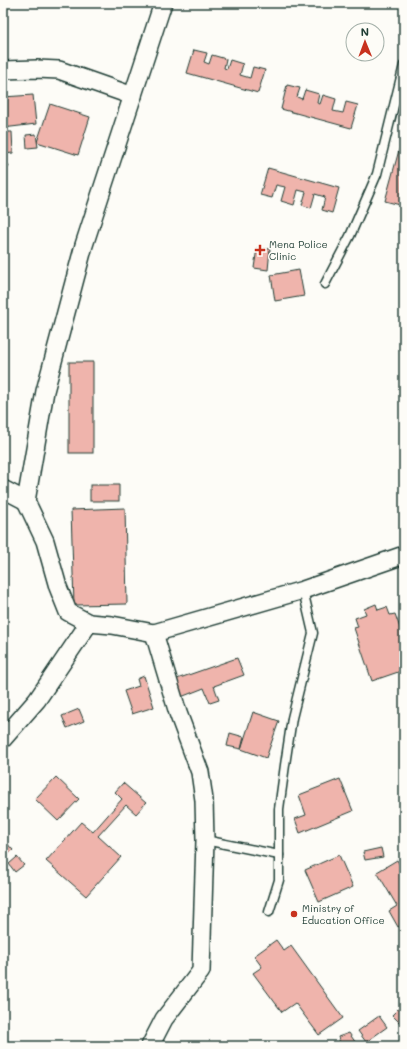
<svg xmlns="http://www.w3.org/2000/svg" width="407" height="1049" viewBox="0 0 407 1049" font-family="Mali,sans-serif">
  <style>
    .building { fill: #efb4ac; stroke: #1f3d34 }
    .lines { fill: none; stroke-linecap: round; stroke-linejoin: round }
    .service-casing { stroke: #1f3d34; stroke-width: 11 }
    .minor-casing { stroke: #1f3d34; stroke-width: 20 }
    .service { stroke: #fdfcf7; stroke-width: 8 }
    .minor { stroke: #fdfcf7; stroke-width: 17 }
    .poi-dot { fill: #c8321e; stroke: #fdfcf7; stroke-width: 1.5 }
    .labels { text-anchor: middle; stroke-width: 3; stroke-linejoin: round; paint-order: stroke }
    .poi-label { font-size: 10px; fill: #1f3d34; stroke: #fdfcf7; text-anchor: start }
  </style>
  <rect width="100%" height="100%" fill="#fdfcf7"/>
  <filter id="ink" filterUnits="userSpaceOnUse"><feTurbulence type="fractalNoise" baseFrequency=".025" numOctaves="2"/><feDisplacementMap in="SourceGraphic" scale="8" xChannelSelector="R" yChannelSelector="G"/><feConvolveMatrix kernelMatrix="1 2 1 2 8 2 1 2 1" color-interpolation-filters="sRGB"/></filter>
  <g filter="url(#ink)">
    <g class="building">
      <path d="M 194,50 L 207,53 L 204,62 L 209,64 L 212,55 L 226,59 L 224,68 L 227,69 L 230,60 L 243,64 L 240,75 L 250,78 L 253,67 L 265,70 L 258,93 L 187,73 Z"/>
      <path d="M 287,85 L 300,88 L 297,97 L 302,99 L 305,90 L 319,94 L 317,103 L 320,104 L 323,95 L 336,99 L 333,111 L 343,113 L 346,102 L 358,105 L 351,128 L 281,109 Z"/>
      <path d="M 33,95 L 36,124 L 3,128 L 3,97 Z"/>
      <path d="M 50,104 L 90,117 L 78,155 L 37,142 Z"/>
      <path d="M 3,132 L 12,132 L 13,153 L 4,154 Z"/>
      <path d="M 404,132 L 402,193 L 404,193 L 404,206 L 385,201 Z"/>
      <path d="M 36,134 L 38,147 L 27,148 L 26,135 Z"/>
      <path d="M 3,162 L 9,165 L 3,178 Z"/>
      <path d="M 268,168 L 339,188 L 332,213 L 322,210 L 325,197 L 315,194 L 311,208 L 302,205 L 306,192 L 298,190 L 294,205 L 281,201 L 285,187 L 276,185 L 272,198 L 260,195 Z"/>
      <path d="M 257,248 L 270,249 L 268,270 L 254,268 Z"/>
      <path d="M 299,270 L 304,296 L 275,301 L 271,275 Z"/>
      <rect x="69" y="362" width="24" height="91"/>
      <rect x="90" y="485" width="29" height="16"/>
      <path d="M 125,508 L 127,604 L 74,605 L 71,510 Z"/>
      <path d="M 376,604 L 378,610 L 387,607 L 390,615 L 395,614 L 404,639 L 404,670 L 372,681 L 354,628 L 358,627 L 355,618 L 366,614 L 364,609 Z"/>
      <path d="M 237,658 L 244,675 L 214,686 L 219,700 L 210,703 L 204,688 L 181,697 L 174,680 Z"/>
      <path d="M 144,676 L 154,707 L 132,714 L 124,691 L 139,686 L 137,679 Z"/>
      <path d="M 79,709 L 84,721 L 67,728 L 62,716 Z"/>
      <path d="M 253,712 L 279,721 L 266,758 L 241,749 Z"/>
      <path d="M 230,733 L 244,737 L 241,749 L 227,746 Z"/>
      <path d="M 56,777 L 79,799 L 58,821 L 35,799 Z"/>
      <path d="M 340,779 L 353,811 L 300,833 L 295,819 L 306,815 L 299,795 Z"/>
      <path d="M 123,783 L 146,803 L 136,814 L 126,805 L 98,836 L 121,857 L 86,896 L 46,861 L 81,822 L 93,832 L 122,799 L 115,792 Z"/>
      <path d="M 3,839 L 13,850 L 3,859 Z"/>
      <path d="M 381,848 L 383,857 L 365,860 L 363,852 Z"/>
      <path d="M 339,855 L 353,887 L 319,902 L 305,870 Z"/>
      <path d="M 17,857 L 24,865 L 15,872 L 9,864 Z"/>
      <path d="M 397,860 L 404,872 L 404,924 L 398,927 L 389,911 L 397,906 L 377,872 Z"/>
      <path d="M 276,940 L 284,951 L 291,946 L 343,1018 L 319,1035 L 295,1003 L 282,1012 L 253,973 L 262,967 L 254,956 Z"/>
      <path d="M 404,1003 L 404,1027 L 392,1015 Z"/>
      <path d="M 379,1016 L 387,1027 L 366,1042 L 358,1031 Z"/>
      <path d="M 349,1033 L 358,1046 L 341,1046 L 338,1037 Z"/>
    </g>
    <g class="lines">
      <g class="service-casing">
        <g id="service">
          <path d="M 325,284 L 350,236 L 377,174 L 404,65"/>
          <path d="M 205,840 L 279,855"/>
          <path d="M 269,912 L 279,880 L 279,809 L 285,765 L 292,718 L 313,633 L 303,590"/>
        </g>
      </g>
      <g class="minor-casing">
        <g id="minor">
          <path d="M 163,3 L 84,245 L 45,391 L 26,501 L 45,541 L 58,587 L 68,612 L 89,623 L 112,625 L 154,633 L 303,590 L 404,555"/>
          <path d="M 3,70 L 37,69 L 59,70 L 133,96"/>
          <path d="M 3,489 L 26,501"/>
          <path d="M 3,739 L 37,700 L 89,623"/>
          <path d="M 150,1046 L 164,1019 L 201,971 L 205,840 L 204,800 L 200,772 L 178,713 L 154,633"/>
        </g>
      </g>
      <use href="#service" class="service"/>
      <use href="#minor" class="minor"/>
    </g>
  </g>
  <g class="poi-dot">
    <path d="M258 244h4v4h4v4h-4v4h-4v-4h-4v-4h4z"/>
    <circle cx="294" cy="914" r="4"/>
  </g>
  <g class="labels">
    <g class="poi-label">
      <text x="269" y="248">Mena Police<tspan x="269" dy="12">Clinic</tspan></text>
      <text x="302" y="912">Ministry of<tspan x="302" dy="12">Education Office</tspan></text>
    </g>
  </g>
  <rect width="407" height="1049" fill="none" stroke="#fdfcf7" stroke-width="16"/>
  <rect x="8" y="8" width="391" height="1033" fill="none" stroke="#1f3d34" stroke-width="1.5" filter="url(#ink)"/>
  <g transform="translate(365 42) rotate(359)"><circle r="19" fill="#fdfcf7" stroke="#a4b0a9"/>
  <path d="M0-3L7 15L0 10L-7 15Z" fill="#c8321e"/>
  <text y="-6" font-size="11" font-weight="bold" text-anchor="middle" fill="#1f3d34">N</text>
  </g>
</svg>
